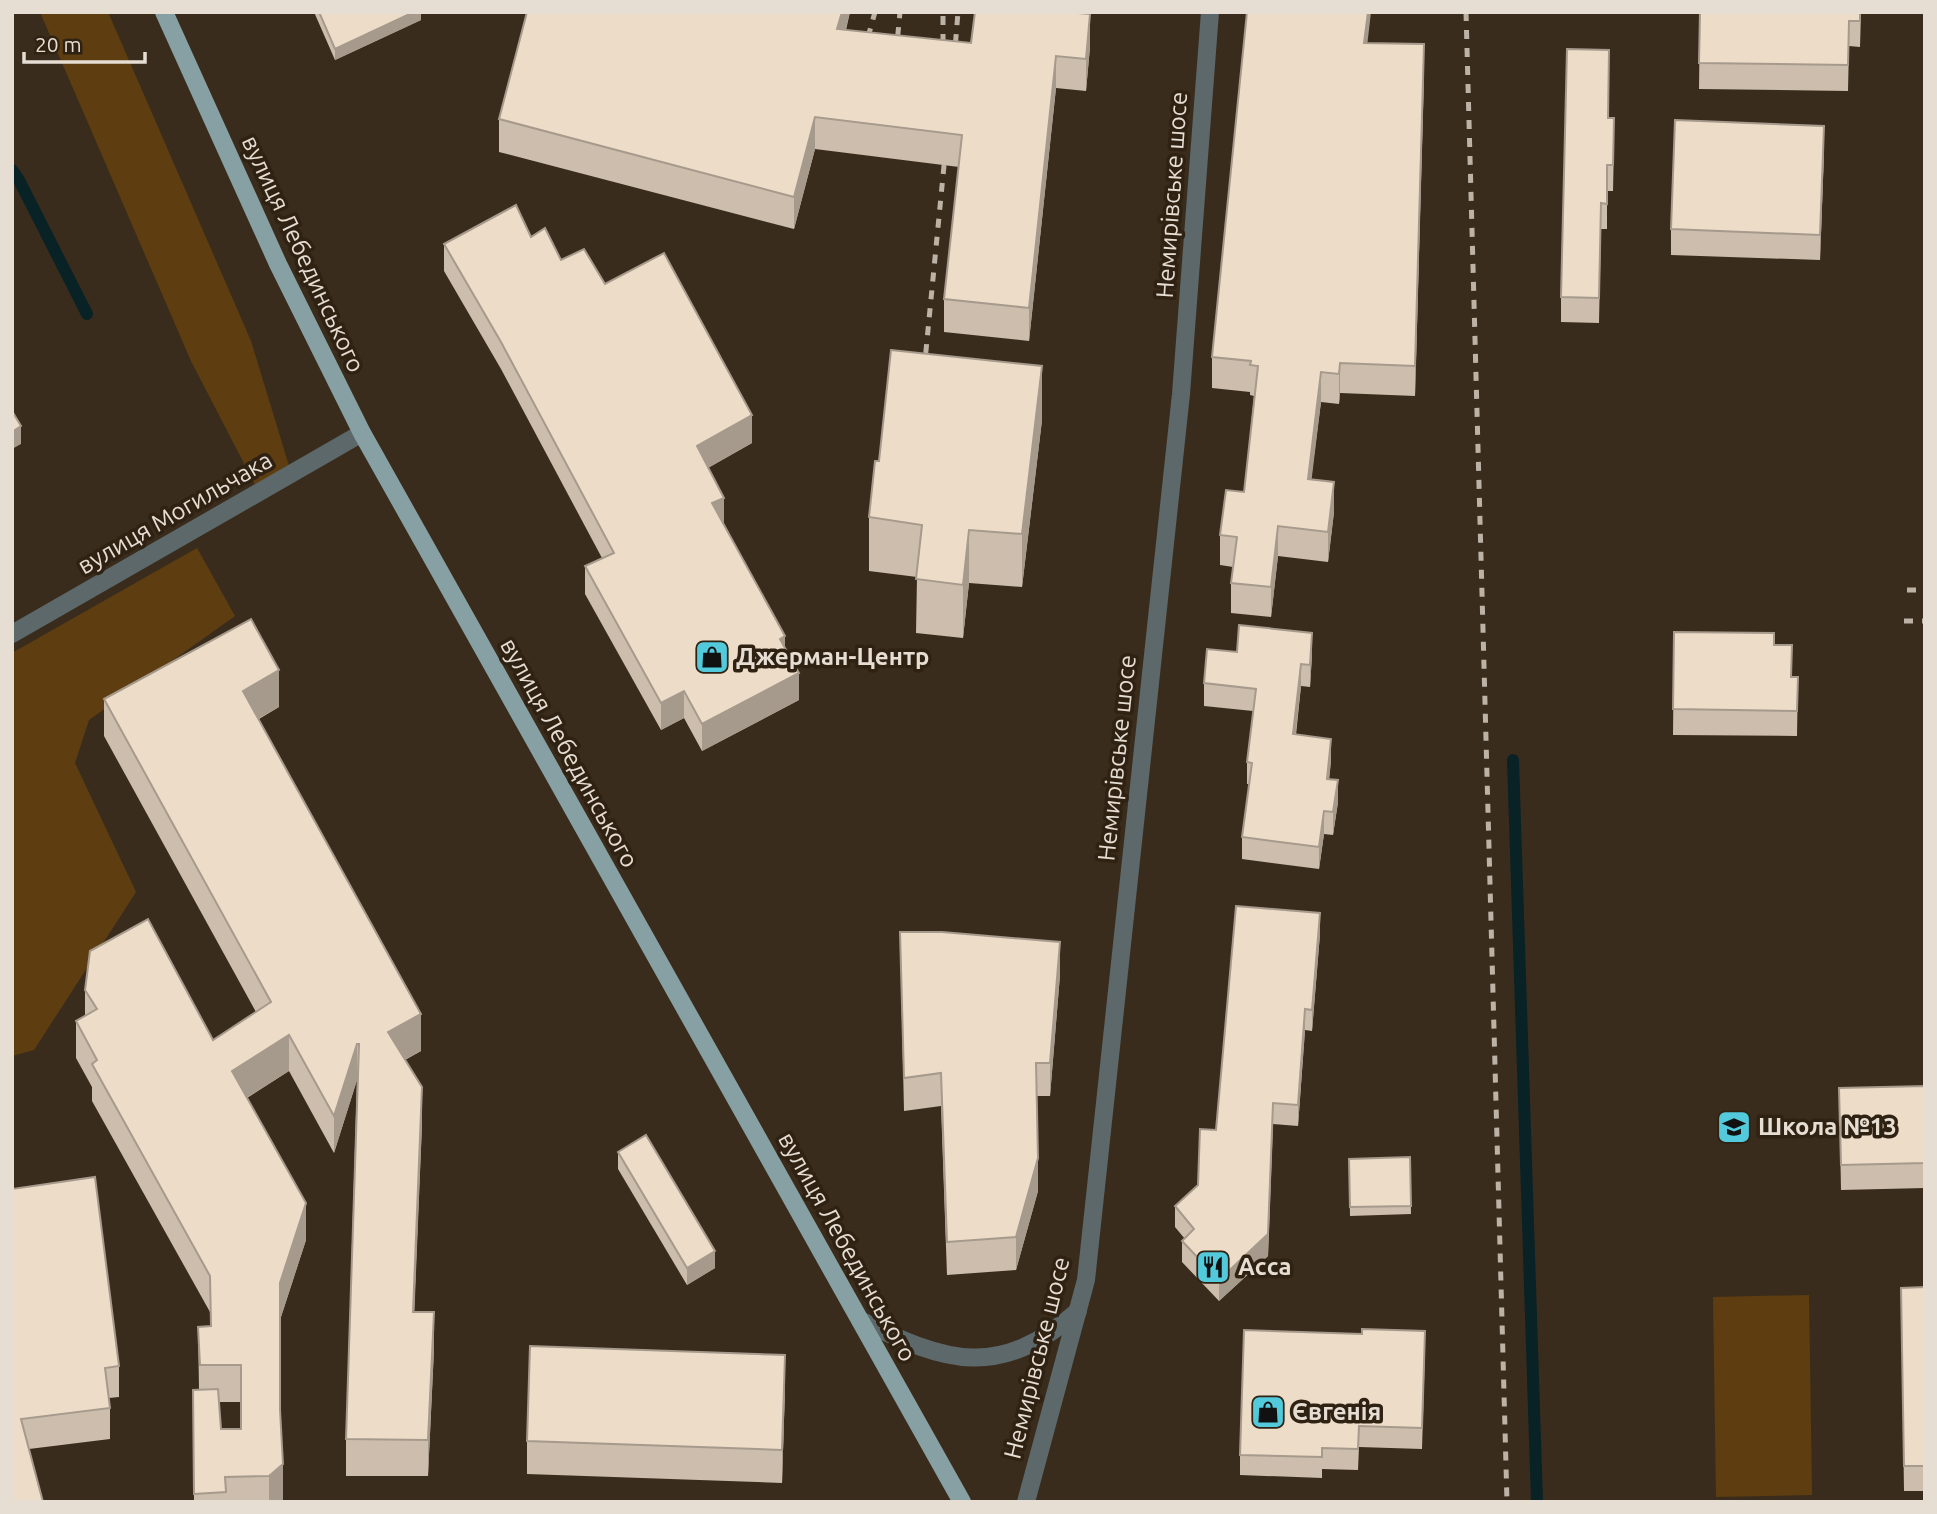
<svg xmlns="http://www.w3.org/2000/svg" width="1937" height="1514" viewBox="0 0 1937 1514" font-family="Ubuntu,sans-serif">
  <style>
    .green { fill: #5e3e10 }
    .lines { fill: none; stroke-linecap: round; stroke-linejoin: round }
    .stream { stroke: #092226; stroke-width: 12 }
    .street { stroke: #5c686a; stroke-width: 18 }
    .primary { stroke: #87a0a4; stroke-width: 18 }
    .rail { stroke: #bcb2a6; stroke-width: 5; stroke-dasharray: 9 9; stroke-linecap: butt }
    .wall { fill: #ccbdac; fill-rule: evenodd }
    .shaded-wall { fill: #a69a8c }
    .building { fill: #eddcc8; stroke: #a69a8c; stroke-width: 2 }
    .labels { text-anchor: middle; stroke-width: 7; stroke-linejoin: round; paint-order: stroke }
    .street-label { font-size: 24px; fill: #e6ddd3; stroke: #2f2213 }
    .poi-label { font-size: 24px; font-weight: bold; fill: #e6ddd3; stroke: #2f2213; text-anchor: start }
  </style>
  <rect width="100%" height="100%" fill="#3a2c1c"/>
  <g class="green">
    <path d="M 40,12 L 108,12 L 251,341 L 293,479 L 262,498 L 191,361 Z"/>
    <path d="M 197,548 L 235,616 L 89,720 L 75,763 L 136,892 L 34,1050 L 12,1056 L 12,653 Z"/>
    <path d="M 1809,1295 L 1812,1495 L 1716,1497 L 1713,1297 Z"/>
  </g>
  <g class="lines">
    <g class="stream">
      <path d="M 12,170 L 19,180 L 87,314"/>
      <path d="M 1513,760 L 1537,1502"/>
    </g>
    <g class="street">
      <path d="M 12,634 L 362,433"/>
      <path d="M 860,1320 C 947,1363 999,1380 1078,1311"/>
      <path d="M 1026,1502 L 1086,1280 L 1181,394 L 1210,12"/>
    </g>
    <path class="primary" d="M 164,12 L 278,264 L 362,433 L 962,1502"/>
    <g class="rail">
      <path d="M 1466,12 L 1507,1502"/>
      <path d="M 868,37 L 875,12"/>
      <path d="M 896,54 L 900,12"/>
      <path d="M 943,61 L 943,12"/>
      <path d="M 954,61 L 958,12"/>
      <path d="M 924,371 L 946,145"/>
      <path d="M 1907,590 L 1925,590"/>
      <path d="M 1904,621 L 1925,621"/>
    </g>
  </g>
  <g class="wall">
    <path d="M 314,12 L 421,12 L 421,20 L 335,60 Z"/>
    <path d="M 527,12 L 850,12 L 846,30 L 971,43 L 1082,14 L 1090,47 L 1086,91 L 1056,88 L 1029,341 L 944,332 L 944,299 L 959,167 L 815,149 L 794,229 L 499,152 L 499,119 Z"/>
    <path d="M 1700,12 L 1861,12 L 1860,47 L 1849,46 L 1848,91 L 1699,89 Z"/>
    <path d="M 1368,43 L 1424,74 L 1415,396 L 1340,393 L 1339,404 L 1321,402 L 1311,479 L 1334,512 L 1328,562 L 1278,556 L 1271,617 L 1231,613 L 1231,583 L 1233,567 L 1220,565 L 1220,535 L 1244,492 L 1254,396 L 1250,395 L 1250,392 L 1212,388 L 1212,357 Z"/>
    <path d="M 1609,76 L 1608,118 L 1614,144 L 1613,191 L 1607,191 L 1607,229 L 1601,229 L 1599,323 L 1561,322 L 1561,297 Z"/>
    <path d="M 1824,151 L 1820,260 L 1671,255 L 1671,229 Z"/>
    <path d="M 531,237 L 561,260 L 605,284 L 752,443 L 708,468 L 724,524 L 785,648 L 799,700 L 702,751 L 684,718 L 661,730 L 585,594 L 585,566 L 602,558 L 501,369 L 444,271 L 444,244 Z"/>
    <path d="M 1042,420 L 1022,587 L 969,583 L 963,638 L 916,633 L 917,577 L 869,571 L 869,517 L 879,461 Z"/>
    <path d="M 1674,632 L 1774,645 L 1792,677 L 1798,677 L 1797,736 L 1673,735 Z"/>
    <path d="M 1237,652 L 1312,655 L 1310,687 L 1301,686 L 1296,735 L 1331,761 L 1329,779 L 1338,802 L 1333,835 L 1324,834 L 1319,869 L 1242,859 L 1242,837 L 1249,784 L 1247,784 L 1247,762 L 1253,711 L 1204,706 L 1204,683 Z"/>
    <path d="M 104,699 L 279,707 L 259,719 L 421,1051 L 405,1060 L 422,1124 L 414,1312 L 434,1349 L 428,1476 L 346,1476 L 346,1439 L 357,1080 L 334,1153 L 289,1071 L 247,1098 L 306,1240 L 280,1320 L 280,1410 L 283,1501 L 194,1502 L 193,1390 L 199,1389 L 198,1327 L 210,1326 L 210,1312 L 92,1101 L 92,1087 L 76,1058 L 76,1021 L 85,1016 L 85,990 L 213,1040 L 256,1012 L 104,736 ZM 219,1402 L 241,1402 L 241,1429 L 221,1429 Z"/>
    <path d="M 900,932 L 1060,975 L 1050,1096 L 1037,1096 L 1038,1191 L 1016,1270 L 947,1275 L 941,1106 L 904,1111 Z"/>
    <path d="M 1320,934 L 1312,1031 L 1305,1030 L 1298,1126 L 1273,1124 L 1268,1256 L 1219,1301 L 1182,1262 L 1182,1241 L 1185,1239 L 1175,1227 L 1175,1206 L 1198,1185 L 1216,1130 Z"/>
    <path d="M 1925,1086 L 1925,1188 L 1841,1190 L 1839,1088 Z"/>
    <path d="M 618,1152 L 715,1268 L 687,1285 L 618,1169 Z"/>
    <path d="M 1410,1157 L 1411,1214 L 1350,1216 L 1349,1159 Z"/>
    <path d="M 12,1189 L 119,1366 L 119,1397 L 109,1398 L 110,1408 L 110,1439 L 29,1449 L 12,1502 Z"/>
    <path d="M 1925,1287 L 1925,1491 L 1904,1491 L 1901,1288 Z"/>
    <path d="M 1425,1351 L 1422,1449 L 1359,1447 L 1358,1470 L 1322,1469 L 1322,1478 L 1240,1475 L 1240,1455 Z"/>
    <path d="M 785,1388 L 782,1483 L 527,1474 L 527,1441 Z"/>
  </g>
  <g class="shaded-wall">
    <path d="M 414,12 L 421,12 L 421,20 L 335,60 L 335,49 Z"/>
    <path d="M 842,12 L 850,12 L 837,62 L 837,29 Z"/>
    <path d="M 1368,12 L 1371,12 L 1364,73 L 1364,43 Z"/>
    <path d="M 1090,14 L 1090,47 L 1086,91 L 1086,59 Z"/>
    <path d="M 1424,44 L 1424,74 L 1415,396 L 1415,366 Z"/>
    <path d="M 1056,56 L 1056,88 L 1029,341 L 1029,308 Z"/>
    <path d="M 815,117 L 815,149 L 794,229 L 794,197 Z"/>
    <path d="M 1824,126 L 1824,151 L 1820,260 L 1820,235 Z"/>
    <path d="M 1340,363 L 1340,393 L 1339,404 L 1339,374 Z"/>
    <path d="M 1042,366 L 1042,420 L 1022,587 L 1022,534 Z"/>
    <path d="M 1321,372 L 1321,402 L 1308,509 L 1308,479 Z"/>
    <path d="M 752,415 L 752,443 L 697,474 L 697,446 Z"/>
    <path d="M 21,426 L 21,444 L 12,449 L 12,432 Z"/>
    <path d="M 1334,482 L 1334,512 L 1328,562 L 1328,532 Z"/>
    <path d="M 724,498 L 724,525 L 712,503 Z"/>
    <path d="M 1278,526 L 1278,556 L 1271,617 L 1271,587 Z"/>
    <path d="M 969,530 L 969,583 L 963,638 L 963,585 Z"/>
    <path d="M 1312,633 L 1312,655 L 1310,687 L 1310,665 Z"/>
    <path d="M 785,636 L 785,663 L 780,639 Z"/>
    <path d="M 1301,664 L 1301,686 L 1293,757 L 1293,734 Z"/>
    <path d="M 279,670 L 279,707 L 243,727 L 243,691 Z"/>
    <path d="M 799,673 L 799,700 L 702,751 L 702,724 Z"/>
    <path d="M 684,691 L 684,718 L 661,730 L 661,703 Z"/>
    <path d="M 1331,739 L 1331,761 L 1327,801 L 1327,779 Z"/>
    <path d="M 1338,780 L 1338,802 L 1333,835 L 1333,812 Z"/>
    <path d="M 1324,811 L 1324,834 L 1319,869 L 1319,847 Z"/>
    <path d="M 1320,913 L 1320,934 L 1312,1031 L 1312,1010 Z"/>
    <path d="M 1060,942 L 1060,975 L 1050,1096 L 1050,1063 Z"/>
    <path d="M 1305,1009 L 1305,1030 L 1298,1126 L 1298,1105 Z"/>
    <path d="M 421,1014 L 421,1051 L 388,1069 L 388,1032 Z"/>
    <path d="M 289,1035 L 289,1071 L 232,1107 L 232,1071 Z"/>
    <path d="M 357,1044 L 357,1080 L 334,1153 L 334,1116 Z"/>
    <path d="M 422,1087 L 422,1124 L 413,1348 L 413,1312 Z"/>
    <path d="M 1273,1103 L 1268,1256 L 1219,1301 L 1219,1280 Z"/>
    <path d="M 1038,1158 L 1038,1191 L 1016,1270 L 1016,1237 Z"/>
    <path d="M 306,1203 L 306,1240 L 280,1320 L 280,1283 Z"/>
    <path d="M 715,1251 L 715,1268 L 687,1285 L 687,1268 Z"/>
    <path d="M 434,1312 L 434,1349 L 428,1476 L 428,1440 Z"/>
    <path d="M 785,1355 L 785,1388 L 782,1483 L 782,1450 Z"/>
    <path d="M 283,1464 L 283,1501 L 269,1502 L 269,1476 Z"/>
  </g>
  <g class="building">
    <path d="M 319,12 L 414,12 L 335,49 Z"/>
    <path d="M 527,12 L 842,12 L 837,29 L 971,43 L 975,12 L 1079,12 L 1079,13 L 1090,14 L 1086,59 L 1056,56 L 1029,308 L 944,299 L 962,135 L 815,117 L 794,197 L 499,119 Z"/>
    <path d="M 1247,12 L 1368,12 L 1364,43 L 1424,44 L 1415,366 L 1340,363 L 1339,374 L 1321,372 L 1308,479 L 1334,482 L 1328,532 L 1278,526 L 1271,587 L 1231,583 L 1237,537 L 1220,535 L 1226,490 L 1244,492 L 1258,366 L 1250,365 L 1251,361 L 1212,357 Z"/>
    <path d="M 1700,12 L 1860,12 L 1860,21 L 1849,21 L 1848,65 L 1699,63 Z"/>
    <path d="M 1567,49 L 1609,50 L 1608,118 L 1614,118 L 1613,165 L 1607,165 L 1607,204 L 1601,203 L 1599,298 L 1561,297 Z"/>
    <path d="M 1675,120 L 1824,126 L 1820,235 L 1671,229 Z"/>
    <path d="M 516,205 L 531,237 L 545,228 L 561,260 L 584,249 L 605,284 L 664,253 L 752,415 L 697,446 L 724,498 L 712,503 L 785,636 L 780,639 L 799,673 L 702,724 L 684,691 L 661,703 L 585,566 L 614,553 L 501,342 L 444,244 Z"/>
    <path d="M 891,350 L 1042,366 L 1022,534 L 969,530 L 963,585 L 916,579 L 922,525 L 869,517 L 875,461 L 879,461 Z"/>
    <path d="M 12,411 L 21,426 L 12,432 Z"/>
    <path d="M 251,619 L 279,670 L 243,691 L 421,1014 L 388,1032 L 422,1087 L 413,1312 L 434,1312 L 428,1440 L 346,1439 L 359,1044 L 357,1044 L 334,1116 L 289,1035 L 232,1071 L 306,1203 L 280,1283 L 280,1410 L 283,1464 L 269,1476 L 225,1477 L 226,1492 L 194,1494 L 193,1390 L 218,1389 L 221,1429 L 241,1429 L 241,1365 L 200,1365 L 198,1327 L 211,1326 L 210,1276 L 92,1064 L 97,1060 L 76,1021 L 97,1009 L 85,990 L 90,951 L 148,919 L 213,1040 L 271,1002 L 104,699 Z"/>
    <path d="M 1239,625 L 1312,633 L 1310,665 L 1301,664 L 1293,734 L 1331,739 L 1327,779 L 1338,780 L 1333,812 L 1324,811 L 1319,847 L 1242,837 L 1252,763 L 1247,762 L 1256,689 L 1204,683 L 1207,649 L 1237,652 Z"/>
    <path d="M 1674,632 L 1774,633 L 1774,645 L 1792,645 L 1791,677 L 1798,677 L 1797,711 L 1673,709 Z"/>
    <path d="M 1236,906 L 1320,913 L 1312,1010 L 1305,1009 L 1298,1105 L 1273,1103 L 1268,1234 L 1219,1280 L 1182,1241 L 1194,1229 L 1175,1206 L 1198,1185 L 1200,1129 L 1216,1130 Z"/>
    <path d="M 900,932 L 942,932 L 1060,942 L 1050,1063 L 1036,1063 L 1038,1158 L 1016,1237 L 947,1242 L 941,1073 L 904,1078 Z"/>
    <path d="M 1925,1086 L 1925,1163 L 1841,1165 L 1839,1088 Z"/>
    <path d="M 646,1135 L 715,1251 L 687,1268 L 618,1152 Z"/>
    <path d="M 1410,1157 L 1411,1206 L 1350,1207 L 1349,1159 Z"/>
    <path d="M 95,1177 L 119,1366 L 105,1368 L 110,1408 L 21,1419 L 43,1502 L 12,1502 L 12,1189 Z"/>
    <path d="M 1925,1287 L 1925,1466 L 1904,1466 L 1901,1288 Z"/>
    <path d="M 1362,1329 L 1425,1331 L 1422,1428 L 1359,1426 L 1358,1449 L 1322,1448 L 1322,1457 L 1240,1455 L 1244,1330 L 1362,1334 Z"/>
    <path d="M 530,1346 L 785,1355 L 782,1450 L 527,1441 Z"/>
  </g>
  <defs>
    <g id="shop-square" transform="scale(1.75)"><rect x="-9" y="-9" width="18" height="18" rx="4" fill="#53cadc" stroke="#2f2213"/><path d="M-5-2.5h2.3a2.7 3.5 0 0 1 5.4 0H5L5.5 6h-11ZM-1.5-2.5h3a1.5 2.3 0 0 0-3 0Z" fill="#111"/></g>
    <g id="school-square" transform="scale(1.75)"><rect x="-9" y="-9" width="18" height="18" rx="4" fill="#53cadc" stroke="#2f2213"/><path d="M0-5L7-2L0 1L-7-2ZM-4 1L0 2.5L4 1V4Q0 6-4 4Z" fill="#111"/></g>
    <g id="restaurant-square" transform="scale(1.75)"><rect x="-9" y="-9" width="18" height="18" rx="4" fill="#53cadc" stroke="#2f2213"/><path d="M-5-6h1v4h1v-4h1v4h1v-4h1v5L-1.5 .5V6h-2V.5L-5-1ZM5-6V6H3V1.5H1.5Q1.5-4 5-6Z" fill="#111"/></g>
  </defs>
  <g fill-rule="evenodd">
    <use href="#shop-square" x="712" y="657"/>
    <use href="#school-square" x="1734" y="1127"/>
    <use href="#restaurant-square" x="1213" y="1267"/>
    <use href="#shop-square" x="1268" y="1412"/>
  </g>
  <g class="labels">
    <g class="street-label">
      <text transform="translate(1172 195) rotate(-86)" y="8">Немирівське шосе</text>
      <text transform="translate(303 254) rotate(65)" y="8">вулиця Лебединського</text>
      <text transform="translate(175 513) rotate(-30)" y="8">вулиця Могильчака</text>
      <text transform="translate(569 753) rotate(61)" y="8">вулиця Лебединського</text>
      <text transform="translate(1117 758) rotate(-84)" y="8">Немирівське шосе</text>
      <text transform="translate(847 1247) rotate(61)" y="8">вулиця Лебединського</text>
      <text transform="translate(1037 1358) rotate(-76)" y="8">Немирівське шосе</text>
    </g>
    <g class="poi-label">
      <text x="736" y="665">Джерман-Центр</text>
      <text x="1758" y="1135">Школа №13</text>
      <text x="1238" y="1275">Асса</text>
      <text x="1292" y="1420">Євгенія</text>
    </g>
  </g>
  <rect width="1937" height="1514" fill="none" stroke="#e6ddd3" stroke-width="28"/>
  <path d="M24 52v10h121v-10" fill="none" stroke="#e6ddd3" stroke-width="3.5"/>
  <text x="35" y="52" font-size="21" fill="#e6ddd3" stroke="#2f2213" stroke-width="5" paint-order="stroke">20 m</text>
</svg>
